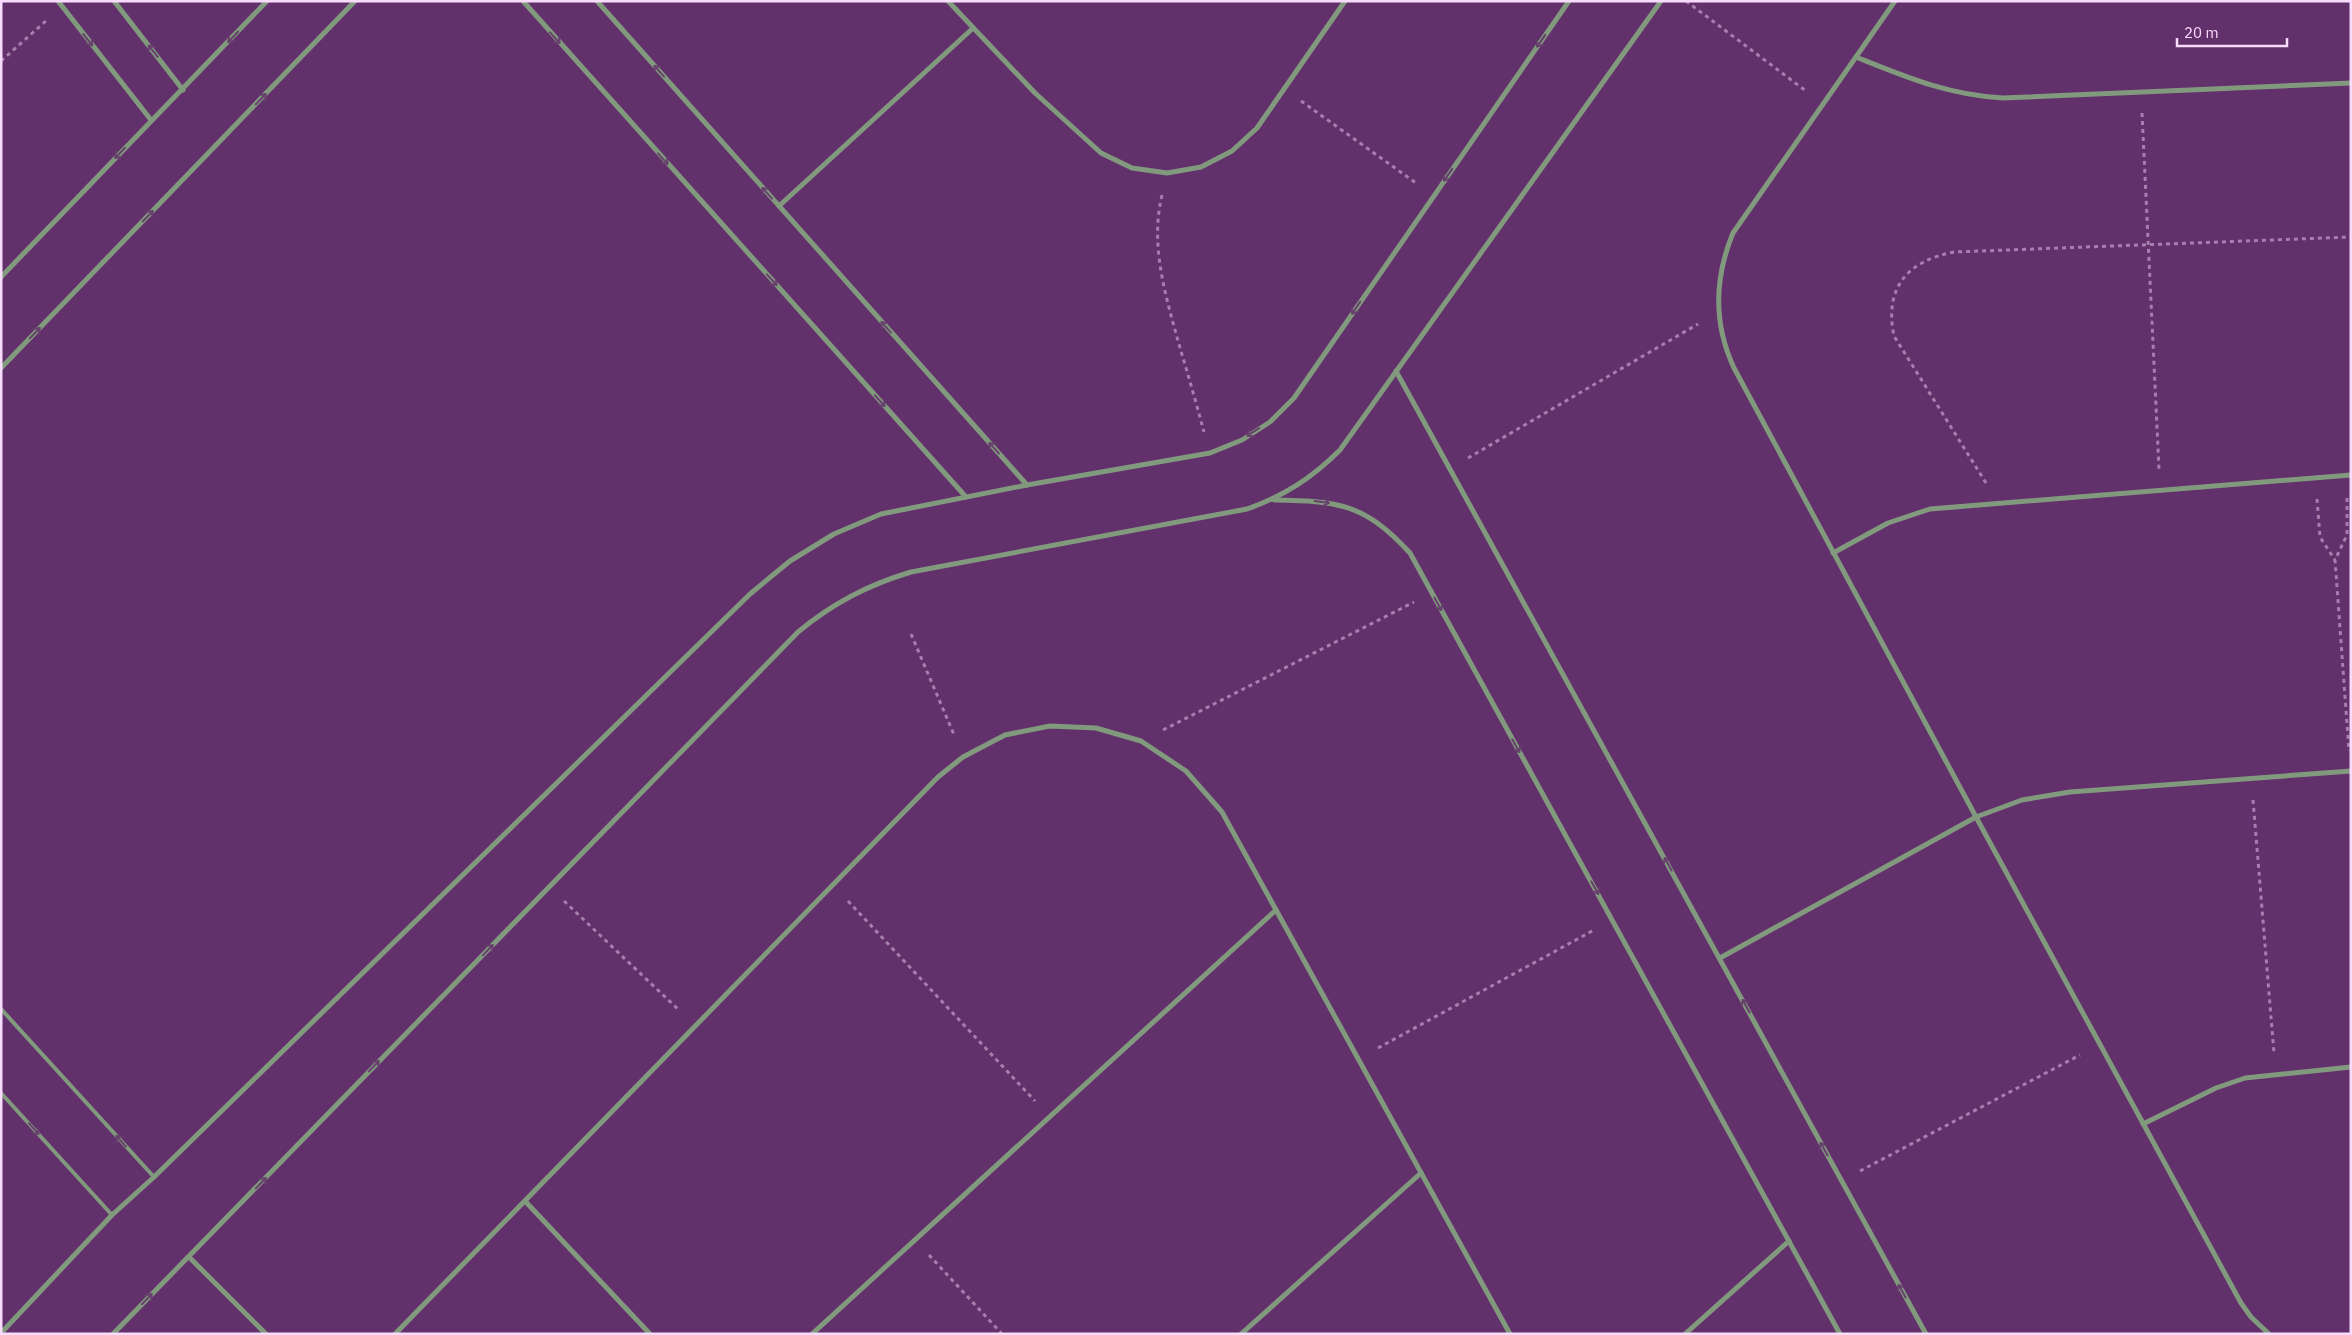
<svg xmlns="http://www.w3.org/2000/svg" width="2352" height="1335" viewBox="0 0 2352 1335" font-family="'IBM Plex Sans',sans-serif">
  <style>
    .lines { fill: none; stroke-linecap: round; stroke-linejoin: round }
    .path { stroke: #a77fae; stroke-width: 3; stroke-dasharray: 4 4; stroke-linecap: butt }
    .lane { stroke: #819a7e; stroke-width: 4 }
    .street { stroke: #819a7e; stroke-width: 5 }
    .oneway { stroke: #67406d }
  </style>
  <rect width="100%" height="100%" fill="#62306a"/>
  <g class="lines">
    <g class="path">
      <path d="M 1686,1 L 1806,91"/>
      <path d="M 1,61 L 47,20"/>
      <path d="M 1301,101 L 1416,183"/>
      <path d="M 2142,113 L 2159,469"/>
      <path d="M 1162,195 C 1150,245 1165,293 1178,341 C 1187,371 1196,402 1204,432"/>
      <path d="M 1468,458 L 1698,324"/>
      <path d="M 1986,483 L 1894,336 C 1884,288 1907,261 1954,252 L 2351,237"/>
      <path d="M 2347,498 L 2347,535 L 2335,560 L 2349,751"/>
      <path d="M 2317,499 L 2320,537 L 2335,560"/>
      <path d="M 911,634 L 955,737"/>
      <path d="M 1163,730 L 1414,602"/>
      <path d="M 2253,800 L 2274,1053"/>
      <path d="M 564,901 L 680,1011"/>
      <path d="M 848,901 L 1035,1101"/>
      <path d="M 1378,1048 L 1594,930"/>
      <path d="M 1860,1171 L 2080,1055"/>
      <path d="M 929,1255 L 1002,1334"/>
    </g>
    <g class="lane">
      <path d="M 1,1009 L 154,1177"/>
      <path d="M 1,1093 L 112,1215"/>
    </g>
    <g class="street">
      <path d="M 58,1 L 151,120"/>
      <path d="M 114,1 L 183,90"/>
      <path d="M 523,1 L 966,497"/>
      <path d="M 597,1 L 1027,485"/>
      <path d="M 948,1 L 1035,93 L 1101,153 L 1132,168 L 1167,173 L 1201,167 L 1232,151 L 1257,128 L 1345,1"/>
      <path d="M 1895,1 L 1733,233 C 1714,279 1713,323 1734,368 L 1976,817 L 2241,1303 L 2251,1317 L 2269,1334"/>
      <path d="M 1856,57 C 1906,77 1948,95 2003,98 L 2351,83"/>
      <path d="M 779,206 L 972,29"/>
      <path d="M 1,277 L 267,1"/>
      <path d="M 1,368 L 355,1"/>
      <path d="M 1396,371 L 1926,1334"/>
      <path d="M 1274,500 C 1338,501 1364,503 1410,553 L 1840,1334"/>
      <path d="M 1833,553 L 1888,523 L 1930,509 L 2351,475"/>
      <path d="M 1720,958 L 1976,817 L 2022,800 L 2070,792 L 2351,771"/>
      <path d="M 2143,1124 L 2216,1088 L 2245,1078 L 2351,1067"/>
      <path d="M 525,1201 L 650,1334"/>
      <path d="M 189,1257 L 266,1334"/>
      <path d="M 1,1333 L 112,1215 L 154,1177 L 750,594 L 790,561 L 834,534 L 881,514 L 1027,485 L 1210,453 L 1242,440 L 1270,422 L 1294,398 L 1569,1"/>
      <path d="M 113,1334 L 798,632 C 833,603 868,585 911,572 L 1247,509 C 1284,496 1312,478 1340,450 L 1661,1"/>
      <path d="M 395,1334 L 938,777 L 963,757 L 1005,735 L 1050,726 L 1096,728 L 1141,741 L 1186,771 L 1222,812 L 1510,1334"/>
      <path d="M 812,1334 L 1276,910"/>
      <path d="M 1241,1334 L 1421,1173"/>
      <path d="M 1685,1334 L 1789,1241"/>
    </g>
  </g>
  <defs><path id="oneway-shaft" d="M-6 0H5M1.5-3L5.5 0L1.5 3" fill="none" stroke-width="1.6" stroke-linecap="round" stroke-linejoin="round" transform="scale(1.25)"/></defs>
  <g class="oneway">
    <use href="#oneway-shaft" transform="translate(233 37) rotate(133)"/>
    <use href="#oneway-shaft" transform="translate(555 38) rotate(48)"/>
    <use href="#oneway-shaft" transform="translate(88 40) rotate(52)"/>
    <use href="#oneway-shaft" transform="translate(1541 41) rotate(125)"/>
    <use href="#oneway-shaft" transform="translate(153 51) rotate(-128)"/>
    <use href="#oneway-shaft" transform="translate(659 71) rotate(-132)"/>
    <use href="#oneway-shaft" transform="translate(261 99) rotate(-46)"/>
    <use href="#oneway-shaft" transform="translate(120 153) rotate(134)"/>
    <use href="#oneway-shaft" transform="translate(663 159) rotate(48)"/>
    <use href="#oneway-shaft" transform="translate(1448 175) rotate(125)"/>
    <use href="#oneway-shaft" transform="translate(767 193) rotate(-132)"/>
    <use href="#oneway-shaft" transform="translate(148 216) rotate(-46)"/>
    <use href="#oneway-shaft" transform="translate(772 280) rotate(48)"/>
    <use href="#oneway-shaft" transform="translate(1356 308) rotate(124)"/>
    <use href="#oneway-shaft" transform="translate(886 327) rotate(-132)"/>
    <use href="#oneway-shaft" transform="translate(35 333) rotate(-46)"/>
    <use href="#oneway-shaft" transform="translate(880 401) rotate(48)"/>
    <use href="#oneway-shaft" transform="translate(1253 432) rotate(148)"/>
    <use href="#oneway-shaft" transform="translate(994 448) rotate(-132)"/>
    <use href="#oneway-shaft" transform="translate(1322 502) rotate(8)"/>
    <use href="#oneway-shaft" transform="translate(1438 604) rotate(61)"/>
    <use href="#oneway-shaft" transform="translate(1516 746) rotate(61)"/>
    <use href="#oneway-shaft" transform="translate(1668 864) rotate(-119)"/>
    <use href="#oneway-shaft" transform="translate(1595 888) rotate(61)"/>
    <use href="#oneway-shaft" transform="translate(488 950) rotate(-46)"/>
    <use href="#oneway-shaft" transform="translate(1746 1006) rotate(-119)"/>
    <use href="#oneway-shaft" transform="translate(374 1066) rotate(-46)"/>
    <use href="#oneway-shaft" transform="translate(34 1129) rotate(48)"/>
    <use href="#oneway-shaft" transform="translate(121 1141) rotate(-132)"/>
    <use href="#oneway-shaft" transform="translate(1824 1149) rotate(-119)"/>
    <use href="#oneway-shaft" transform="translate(261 1183) rotate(-46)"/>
    <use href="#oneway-shaft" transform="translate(1902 1291) rotate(-119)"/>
    <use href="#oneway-shaft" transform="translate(147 1299) rotate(-46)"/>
  </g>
  <rect width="2352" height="1335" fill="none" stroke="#f9dbfd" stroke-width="5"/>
  <path d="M2177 38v8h110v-8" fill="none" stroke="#f9dbfd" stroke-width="2.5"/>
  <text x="2184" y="38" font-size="15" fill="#f9dbfd" stroke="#62306a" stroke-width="4" paint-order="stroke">20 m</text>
</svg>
